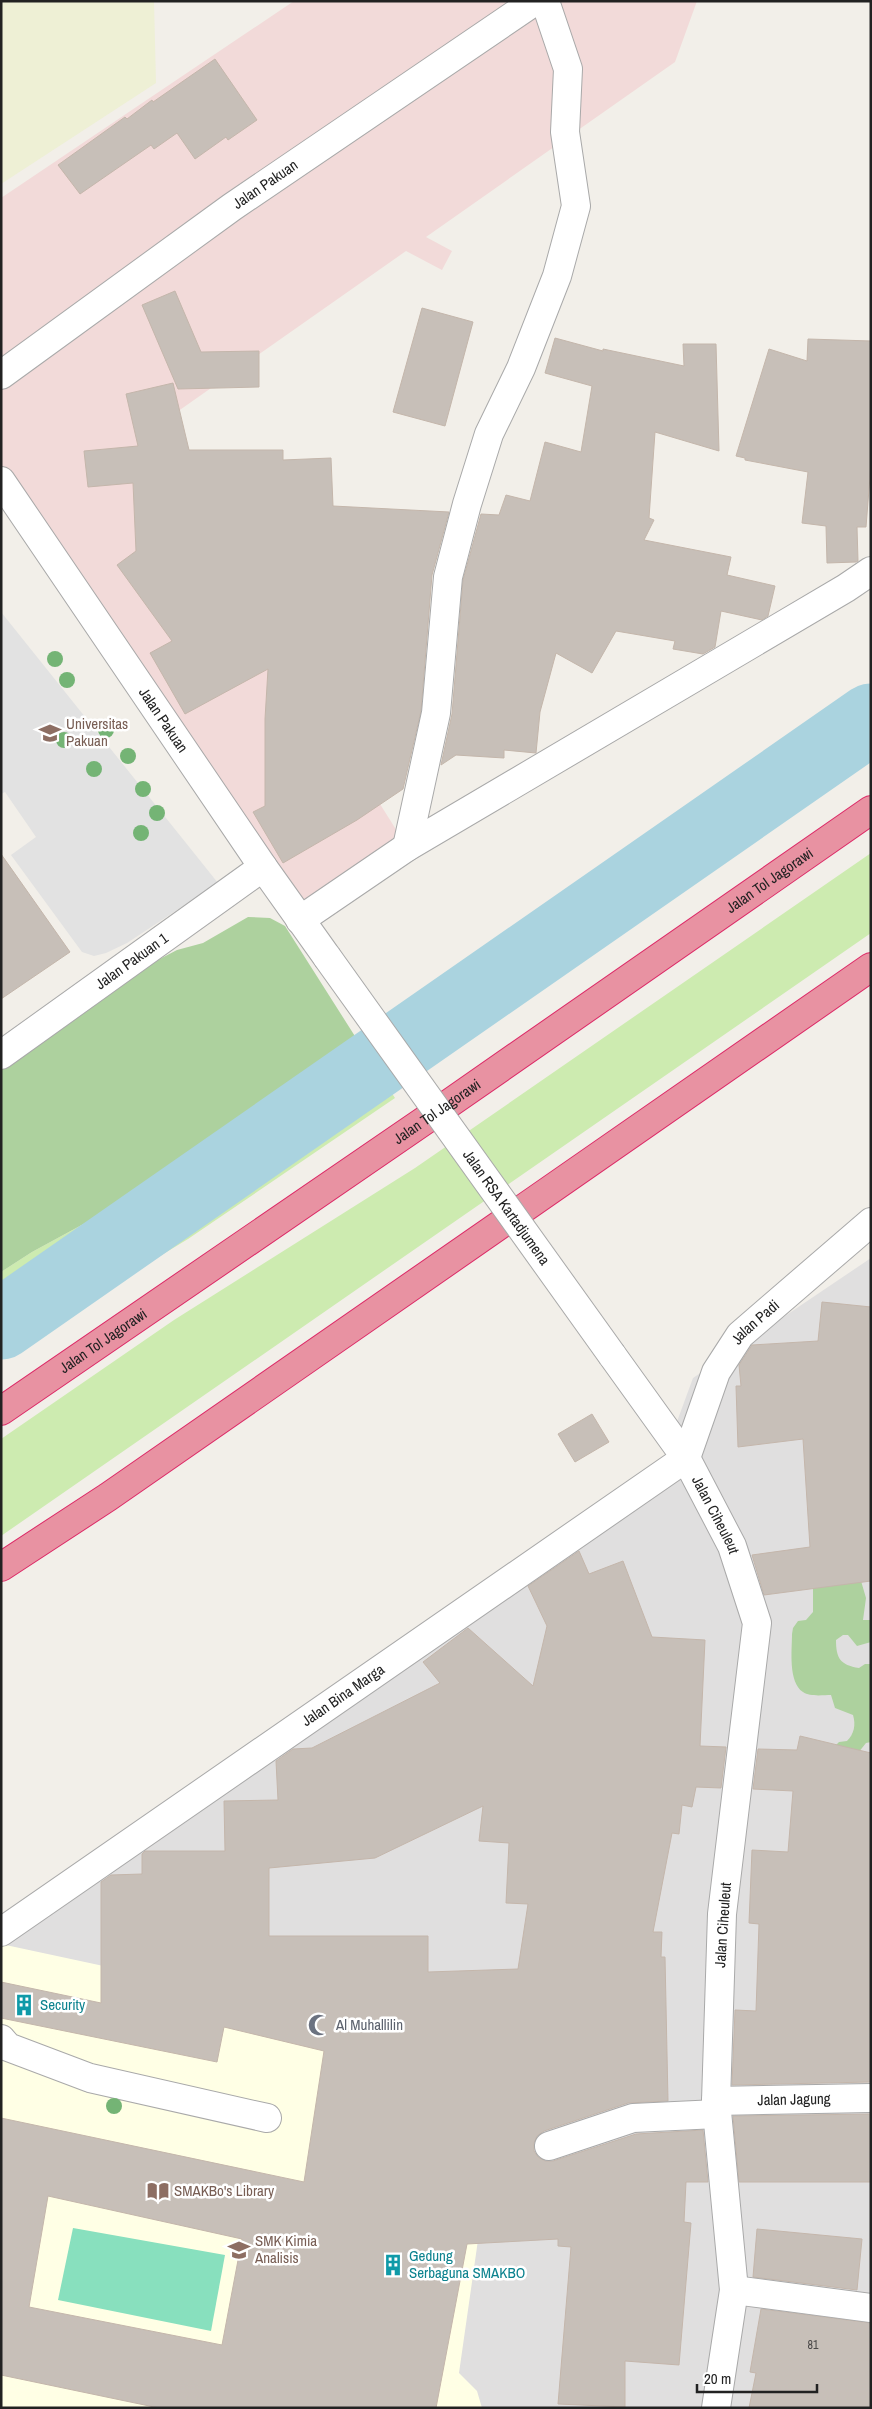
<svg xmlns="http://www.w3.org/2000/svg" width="872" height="2409" viewBox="0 0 872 2409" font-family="'Archivo Narrow',sans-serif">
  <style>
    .residential { fill: #e0dfdf }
    .commercial { fill: #f2dad9 }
    .education { fill: #ffffe5 }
    .farmland { fill: #eef0d5 }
    .grass { fill: #cdebb0 }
    .forest { fill: #add19e }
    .pitch { fill: #88e0be }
    .parking { fill: #e2e2e2 }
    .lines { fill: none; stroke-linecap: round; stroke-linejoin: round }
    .river { stroke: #aad3df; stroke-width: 71 }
    .building { fill: #c7bfb8; stroke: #c4b6ab; fill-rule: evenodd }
    .minor-casing { stroke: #a9a9a9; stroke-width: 30 }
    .highway-casing { stroke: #dc2a67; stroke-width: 30 }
    .minor { stroke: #fff; stroke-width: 28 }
    .highway { stroke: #e892a2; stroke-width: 28 }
    .minor-bridge-casing { stroke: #a9a9a9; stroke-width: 30; stroke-linecap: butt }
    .minor-bridge { stroke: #fff; stroke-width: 28 }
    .tree { fill: #74b475 }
    .labels { text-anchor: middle; stroke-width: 5; stroke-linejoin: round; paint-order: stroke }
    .number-label { font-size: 12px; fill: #4b4948 }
    .street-label { font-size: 15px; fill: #222; stroke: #fff }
    .education-label { font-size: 15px; fill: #785e54; stroke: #fff; text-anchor: start }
    .culture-label { font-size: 15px; fill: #0d838f; stroke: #fff; text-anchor: start }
    .worship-label { font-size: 15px; fill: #5b616d; stroke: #fff; text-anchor: start }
  </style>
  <rect width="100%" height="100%" fill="#f2efe9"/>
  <path class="residential" d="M 871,1258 L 871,2408 L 1,2408 L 1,1934 L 664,1457 L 693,1378 Z"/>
  <path class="commercial" d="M 294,1 L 697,1 L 675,62 L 426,237 L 452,251 L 442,270 L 406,251 L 147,433 L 407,847 L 300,920 L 1,480 L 1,198 Z"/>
  <path class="education" d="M 1,1944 L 248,1997 L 494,2128 L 459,2373 L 477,2391 L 482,2408 L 1,2408 Z"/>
  <path class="farmland" d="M 1,1 L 154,1 L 156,83 L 1,184 Z"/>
  <g class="grass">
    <path d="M 871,853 L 871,933 L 1,1536 L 1,1439 L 174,1320 L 415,1168 Z"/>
    <path d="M 365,1052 L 395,1098 L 188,1239 L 1,1352 L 1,1272 L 32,1252 L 251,1133 Z"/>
  </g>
  <g class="forest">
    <path d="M 248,917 L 270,918 L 285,926 L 365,1052 L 251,1133 L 32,1252 L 1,1272 L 1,1070 L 154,962 L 177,950 L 203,943 Z"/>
    <path d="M 859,1574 L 866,1598 L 863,1620 L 871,1620 L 871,1642 L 857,1646 L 848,1635 L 843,1635 L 836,1640 C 836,1658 840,1665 859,1668 L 865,1664 L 871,1664 L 871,1742 L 866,1743 L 858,1753 L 836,1745 L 839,1742 L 847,1741 C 854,1734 856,1725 853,1715 L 835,1708 L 831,1695 C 823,1695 810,1697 803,1692 C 788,1682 792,1650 792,1634 L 793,1628 L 798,1621 L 806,1620 L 813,1612 L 813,1581 Z"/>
  </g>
  <path class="pitch" d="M 73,2228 L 225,2255 L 211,2331 L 58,2300 Z"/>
  <path class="parking" d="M 1,612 L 218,883 L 127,943 L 106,953 L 94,956 L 82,952 L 11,855 L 36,837 L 5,792 L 1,794 Z"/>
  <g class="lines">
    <path class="river" d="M 1,1324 L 871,719"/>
  </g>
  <g class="building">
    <path d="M 215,59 L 257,120 L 228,140 L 226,137 L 195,159 L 177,133 L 154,149 L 151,145 L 80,194 L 58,165 L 125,117 L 127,119 L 152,100 L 153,102 Z"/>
    <path d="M 175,291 L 201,352 L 259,351 L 259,387 L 178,389 L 142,305 Z"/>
    <path d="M 422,308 L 473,322 L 445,426 L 393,412 Z"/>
    <path d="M 555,338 L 603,351 L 603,349 L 684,366 L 683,344 L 716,344 L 719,451 L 655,432 L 649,518 L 654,520 L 644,540 L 731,557 L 727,575 L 775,586 L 768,616 L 762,620 L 721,611 L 715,647 L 703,654 L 673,649 L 675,641 L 616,631 L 592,673 L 556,653 L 540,712 L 536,753 L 504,750 L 504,758 L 456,755 L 441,765 L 452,714 L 463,580 L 481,514 L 499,515 L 506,495 L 530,501 L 545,442 L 581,452 L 592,386 L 545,373 Z"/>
    <path d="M 808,339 L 871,341 L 871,464 L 866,527 L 857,527 L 858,561 L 856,562 L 827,563 L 826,526 L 802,523 L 808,472 L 745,460 L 745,458 L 736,456 L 769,349 L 807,361 Z"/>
    <path d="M 173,383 L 189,450 L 283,450 L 283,460 L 331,458 L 333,506 L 449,512 L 432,575 L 421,711 L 403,789 L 357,820 L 283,863 L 253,812 L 265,806 L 265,719 L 268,669 L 185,714 L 150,653 L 172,641 L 117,565 L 136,551 L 133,483 L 88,487 L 84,451 L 138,446 L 126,394 Z"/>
    <path d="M 1,854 L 70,952 L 1,999 Z"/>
    <path d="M 822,1302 L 871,1307 L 871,1581 L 764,1595 L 752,1555 L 810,1547 L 803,1439 L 738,1447 L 736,1386 L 741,1386 L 739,1365 L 752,1345 L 818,1341 Z"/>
    <path d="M 592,1414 L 609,1442 L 575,1462 L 558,1434 Z"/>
    <path d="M 579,1551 L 589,1574 L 623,1561 L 652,1637 L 705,1640 L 700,1746 L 726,1747 L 721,1788 L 696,1787 L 692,1807 L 682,1805 L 679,1834 L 672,1833 L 653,1932 L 662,1932 L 661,1957 L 665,1957 L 668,2101 L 628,2103 L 544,2131 L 537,2136 L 534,2143 L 534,2151 L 538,2157 L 545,2161 L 553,2161 L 636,2134 L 703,2130 L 708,2182 L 686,2182 L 684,2222 L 691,2223 L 679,2365 L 625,2361 L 625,2407 L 558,2404 L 571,2247 L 558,2246 L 558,2239 L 467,2244 L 436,2408 L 159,2408 L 1,2375 L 1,2118 L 304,2182 L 324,2051 L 224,2027 L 217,2062 L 1,2018 L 1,1982 L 101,2003 L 101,1882 L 111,1875 L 142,1874 L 142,1854 L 145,1851 L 225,1851 L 224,1801 L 278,1800 L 276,1761 L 293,1749 L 312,1748 L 440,1683 L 423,1662 L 468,1628 L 533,1686 L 547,1626 L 528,1586 ZM 483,1806 L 479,1841 L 509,1843 L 506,1903 L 528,1904 L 518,1969 L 428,1972 L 428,1936 L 269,1936 L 269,1868 L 375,1858 ZM 48,2196 L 242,2239 L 222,2345 L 29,2307 Z"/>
    <path d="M 800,1736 L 871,1753 L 871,2082 L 732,2085 L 735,2010 L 756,2011 L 759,1924 L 749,1923 L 752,1850 L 788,1852 L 793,1791 L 753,1789 L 758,1749 L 797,1750 Z"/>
    <path d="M 871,2114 L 871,2182 L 739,2182 L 733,2116 Z"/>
    <path d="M 757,2229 L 862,2239 L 857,2290 L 753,2277 Z"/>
    <path d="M 761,2309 L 871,2323 L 871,2408 L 749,2408 L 756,2373 L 750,2372 Z"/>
  </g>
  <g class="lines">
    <g class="minor-casing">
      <g id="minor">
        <path id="s1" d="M 1,375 L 232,207 L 535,1"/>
        <path id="s2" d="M 1,481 L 263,867 L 327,957"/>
        <path d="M 407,847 L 436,713 L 448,577 L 467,504 L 489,434 L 521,368 L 557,276 L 576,206 L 565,132 L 568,69 L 545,1"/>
        <path d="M 300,920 L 407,847 L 846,588 L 871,571"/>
        <path id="s3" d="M 1,1055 L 263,867"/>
        <path id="s4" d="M 612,1355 L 686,1458 L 732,1546 L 757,1623 L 722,1914 L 716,2101 L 734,2290 L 716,2408"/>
        <path id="s5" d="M 686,1458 L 716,1372 L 740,1335 L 871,1222"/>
        <path id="s6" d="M 1,1932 L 686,1458"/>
        <path d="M 1,2039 L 8,2047 L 90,2078 L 267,2118"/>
        <path id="s7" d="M 716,2101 L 871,2098"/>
        <path d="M 549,2146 L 633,2118 L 717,2114"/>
        <path d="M 734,2290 L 871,2308"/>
      </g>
    </g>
    <g class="highway-casing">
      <g id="highway">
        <path id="s8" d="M 1,1411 L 434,1114 L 871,810"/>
        <path d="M 1,1567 L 108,1497 L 871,967"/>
      </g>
    </g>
    <use href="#minor" class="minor"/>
    <use href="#highway" class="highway"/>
    <g class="minor-bridge-casing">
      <g id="minor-bridge">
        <path id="s9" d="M 327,957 L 612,1355"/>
      </g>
    </g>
    <use href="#minor-bridge" class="minor-bridge"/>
  </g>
  <g class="tree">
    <circle cx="55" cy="659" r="8"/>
    <circle cx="67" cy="680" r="8"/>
    <circle cx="106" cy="730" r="8"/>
    <circle cx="64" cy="740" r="8"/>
    <circle cx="128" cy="756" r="8"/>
    <circle cx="94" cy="769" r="8"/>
    <circle cx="143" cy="789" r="8"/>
    <circle cx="157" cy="813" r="8"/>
    <circle cx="141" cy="833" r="8"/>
    <circle cx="114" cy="2106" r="8"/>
  </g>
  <defs>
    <g id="university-bare" transform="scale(1.725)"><path d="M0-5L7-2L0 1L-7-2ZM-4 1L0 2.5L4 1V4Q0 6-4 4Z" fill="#8d6e63" stroke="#fff" stroke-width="2.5" paint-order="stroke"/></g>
    <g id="building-bare" transform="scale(1.725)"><path d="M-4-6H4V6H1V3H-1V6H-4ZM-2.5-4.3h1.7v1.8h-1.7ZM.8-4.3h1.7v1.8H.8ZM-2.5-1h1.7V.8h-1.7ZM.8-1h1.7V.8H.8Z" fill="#0f9aa8" stroke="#fff" stroke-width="2.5" paint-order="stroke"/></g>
    <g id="mosque-bare" transform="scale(1.725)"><path d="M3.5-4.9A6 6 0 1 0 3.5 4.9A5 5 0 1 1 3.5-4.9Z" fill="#6b7280" stroke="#fff" stroke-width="2.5" paint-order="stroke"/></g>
    <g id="library-bare" transform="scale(1.725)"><path d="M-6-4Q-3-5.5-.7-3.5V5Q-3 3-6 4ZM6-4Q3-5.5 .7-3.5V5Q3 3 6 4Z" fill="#8d6e63" stroke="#fff" stroke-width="2.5" paint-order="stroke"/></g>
    <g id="school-bare" transform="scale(1.725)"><path d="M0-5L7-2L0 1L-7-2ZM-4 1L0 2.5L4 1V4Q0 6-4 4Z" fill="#8d6e63" stroke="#fff" stroke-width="2.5" paint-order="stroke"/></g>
  </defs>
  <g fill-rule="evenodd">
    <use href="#university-bare" x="50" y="733"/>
    <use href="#building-bare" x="24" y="2005"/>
    <use href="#mosque-bare" x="319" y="2025"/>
    <use href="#library-bare" x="158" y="2191"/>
    <use href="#school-bare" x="239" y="2250"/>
    <use href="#building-bare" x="393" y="2265"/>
  </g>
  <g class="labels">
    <g class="number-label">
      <text x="813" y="2349">81</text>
    </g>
    <g class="street-label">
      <text dy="5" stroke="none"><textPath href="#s1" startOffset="326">Jalan Pakuan</textPath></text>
      <text dy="5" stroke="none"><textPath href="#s2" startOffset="289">Jalan Pakuan</textPath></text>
      <text dy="5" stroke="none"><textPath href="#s8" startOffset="934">Jalan Tol Jagorawi</textPath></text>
      <text dy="5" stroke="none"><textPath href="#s3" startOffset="161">Jalan Pakuan 1</textPath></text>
      <text dy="5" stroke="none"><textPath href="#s8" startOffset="529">Jalan Tol Jagorawi</textPath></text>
      <text dy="5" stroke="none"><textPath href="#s9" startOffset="308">Jalan RSA Kartadjumena</textPath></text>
      <text dy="5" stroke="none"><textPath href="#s5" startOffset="155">Jalan Padi</textPath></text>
      <text dy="5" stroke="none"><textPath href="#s8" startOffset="124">Jalan Tol Jagorawi</textPath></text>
      <text dy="5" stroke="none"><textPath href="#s4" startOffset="191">Jalan Ciheuleut</textPath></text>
      <text dy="5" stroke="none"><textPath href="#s6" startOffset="416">Jalan Bina Marga</textPath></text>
      <text transform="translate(723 1925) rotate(-86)" y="5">Jalan Ciheuleut</text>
      <text dy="5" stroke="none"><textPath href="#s7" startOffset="78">Jalan Jagung</textPath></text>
    </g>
    <g class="education-label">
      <text x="66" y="729">Universitas<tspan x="66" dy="17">Pakuan</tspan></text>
      <text x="174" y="2196">SMAKBo's Library</text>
      <text x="255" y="2246">SMK Kimia<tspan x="255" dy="17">Analisis</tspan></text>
    </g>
    <g class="culture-label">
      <text x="40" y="2010">Security</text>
      <text x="409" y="2261">Gedung<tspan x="409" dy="17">Serbaguna SMAKBO</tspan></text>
    </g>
    <g class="worship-label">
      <text x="336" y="2030">Al Muhallilin</text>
    </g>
  </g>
  <rect width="872" height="2409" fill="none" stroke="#222222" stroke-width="5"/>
  <path d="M697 2384v8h120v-8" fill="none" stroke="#222222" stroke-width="2.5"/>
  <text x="704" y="2384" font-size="15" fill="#222222" stroke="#ffffff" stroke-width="4" paint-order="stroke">20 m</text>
</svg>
